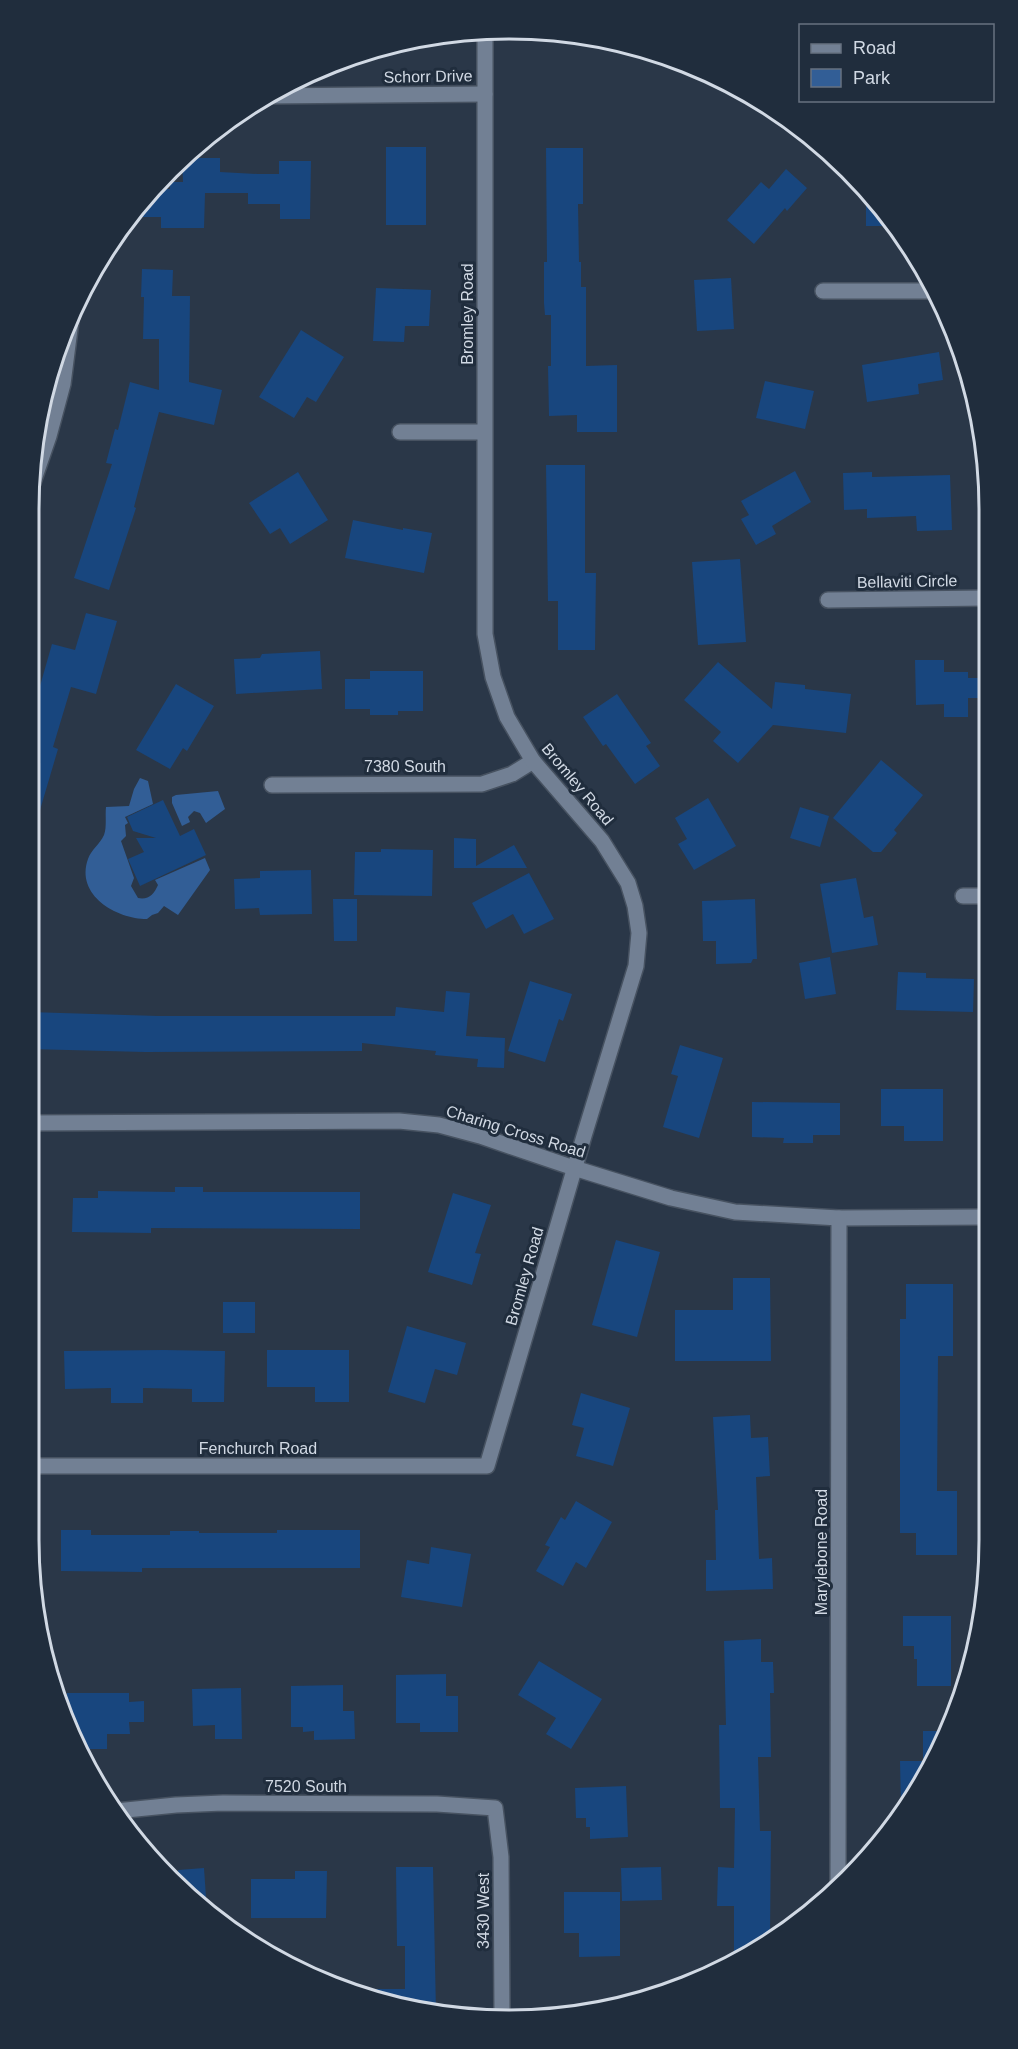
<svg xmlns="http://www.w3.org/2000/svg" width="1018" height="2049" viewBox="0 0 1018 2049" font-family="Helvetica,sans-serif">
  <style>
    .green { fill: #325e96 }
    .building { fill: #18467e }
    .lines { fill: none; stroke-linecap: round; stroke-linejoin: round }
    .minor-casing { stroke: #475261; stroke-width: 18 }
    .minor { stroke: #728094; stroke-width: 15 }
    .labels { text-anchor: middle; stroke-width: 6; stroke-linejoin: round; paint-order: stroke }
    .street-label { font-size: 16px; fill: #d1d9e4; stroke: #202d3d }
    .rim { fill: none; stroke: #d1d9e4; stroke-width: 3 }
  </style>
  <rect width="100%" height="100%" fill="#2a3748"/>
  <g class="green">
    <path d="M 140,778 L 148,781 L 153,804 L 125,817 L 128,823 L 125,825 L 126,836 L 121,841 L 134,878 L 131,886 L 138,898 C 149,900 154,894 158,885 L 155,880 L 205,858 L 210,870 L 178,915 L 164,906 L 158,913 L 152,915 L 147,919 C 116,919 75,895 88,859 C 91,850 100,844 104,835 C 107,827 105,815 106,807 L 129,806 L 134,789 Z"/>
    <path d="M 218,791 L 225,809 L 206,823 L 200,813 L 194,811 L 188,817 L 190,822 L 182,826 L 172,803 L 172,797 L 176,795 Z"/>
  </g>
  <g class="building">
    <rect x="386" y="147" width="40" height="78"/>
    <path d="M 546,148 L 583,148 L 583,204 L 578,204 L 579,262 L 581,262 L 581,287 L 586,287 L 586,366 L 617,365 L 617,432 L 577,432 L 577,415 L 549,416 L 548,366 L 551,366 L 551,315 L 545,315 L 544,303 L 544,262 L 547,262 Z"/>
    <path d="M 182,158 L 220,158 L 220,172 L 258,174 L 279,174 L 279,161 L 311,161 L 310,219 L 280,219 L 280,204 L 248,204 L 248,193 L 205,193 L 204,228 L 161,228 L 161,217 L 142,217 L 142,202 L 153,189 L 170,189 L 170,182 L 183,182 Z"/>
    <path d="M 786,169 L 807,188 L 787,211 L 785,208 L 754,244 L 727,220 L 761,182 L 769,189 Z"/>
    <path d="M 866,192 L 890,217 L 896,226 L 866,226 Z"/>
    <path d="M 142,269 L 173,270 L 172,296 L 190,296 L 189,382 L 222,390 L 214,425 L 159,412 L 134,507 L 136,508 L 109,590 L 74,578 L 112,464 L 106,463 L 115,429 L 118,430 L 130,382 L 159,390 L 159,339 L 143,339 L 144,297 L 141,297 Z"/>
    <path d="M 731,278 L 734,329 L 697,331 L 694,280 Z"/>
    <path d="M 376,288 L 431,290 L 429,326 L 405,326 L 404,342 L 373,341 Z"/>
    <path d="M 301,330 L 344,357 L 316,402 L 307,397 L 294,418 L 259,397 Z"/>
    <path d="M 939,352 L 943,380 L 918,384 L 919,394 L 867,402 L 862,365 Z"/>
    <path d="M 765,381 L 814,391 L 805,429 L 756,418 Z"/>
    <path d="M 546,465 L 585,465 L 585,573 L 596,573 L 595,650 L 558,650 L 558,601 L 548,601 Z"/>
    <path d="M 795,471 L 811,502 L 772,526 L 776,534 L 756,545 L 741,519 L 749,515 L 741,501 Z"/>
    <path d="M 298,472 L 328,520 L 290,544 L 280,528 L 270,534 L 249,503 Z"/>
    <path d="M 872,472 L 872,477 L 950,475 L 952,530 L 917,531 L 916,516 L 867,518 L 867,509 L 844,510 L 843,473 Z"/>
    <path d="M 353,520 L 403,530 L 403,528 L 432,533 L 424,573 L 345,558 Z"/>
    <path d="M 740,559 L 746,642 L 698,645 L 692,562 Z"/>
    <path d="M 86,613 L 117,621 L 96,694 L 71,687 L 53,747 L 58,749 L 35,827 L 29,826 L 29,713 L 32,714 L 52,644 L 75,650 Z"/>
    <path d="M 320,651 L 322,689 L 236,694 L 234,659 L 260,658 L 262,654 Z"/>
    <path d="M 915,660 L 944,660 L 944,672 L 968,672 L 968,678 L 986,678 L 986,698 L 968,698 L 968,717 L 944,717 L 944,704 L 916,705 Z"/>
    <path d="M 718,662 L 772,709 L 775,682 L 805,685 L 805,689 L 851,694 L 846,733 L 773,725 L 738,763 L 713,741 L 721,732 L 684,700 Z"/>
    <path d="M 370,671 L 423,671 L 423,711 L 398,711 L 398,715 L 370,715 L 370,709 L 345,709 L 345,679 L 370,679 Z"/>
    <path d="M 176,684 L 214,706 L 187,751 L 183,748 L 170,769 L 136,750 Z"/>
    <path d="M 617,694 L 651,743 L 646,746 L 660,766 L 635,784 L 606,744 L 603,746 L 583,717 Z"/>
    <path d="M 881,760 L 923,795 L 894,830 L 897,833 L 881,852 L 873,852 L 833,818 Z"/>
    <path d="M 708,798 L 736,846 L 694,870 L 678,844 L 687,839 L 675,818 Z"/>
    <path d="M 163,800 L 180,836 L 194,829 L 206,855 L 140,886 L 128,859 L 144,852 L 136,838 L 156,838 L 133,831 L 127,817 Z"/>
    <path d="M 800,807 L 829,816 L 820,847 L 790,838 Z"/>
    <path d="M 454,838 L 476,839 L 476,866 L 514,845 L 527,868 L 454,868 Z"/>
    <path d="M 381,849 L 433,850 L 432,896 L 354,895 L 355,852 L 381,852 Z"/>
    <path d="M 311,870 L 312,914 L 260,915 L 259,908 L 235,909 L 234,879 L 260,878 L 260,871 Z"/>
    <path d="M 529,873 L 554,919 L 524,934 L 513,914 L 486,929 L 472,903 Z"/>
    <path d="M 856,878 L 864,918 L 873,916 L 878,945 L 832,953 L 820,884 Z"/>
    <path d="M 333,899 L 357,899 L 357,941 L 334,941 Z"/>
    <path d="M 755,899 L 757,959 L 753,959 L 751,963 L 716,964 L 716,941 L 703,941 L 702,901 Z"/>
    <path d="M 830,957 L 836,994 L 805,999 L 799,963 Z"/>
    <path d="M 898,972 L 926,973 L 926,978 L 974,979 L 973,1012 L 896,1010 Z"/>
    <path d="M 530,981 L 572,994 L 563,1021 L 559,1019 L 545,1062 L 508,1051 Z"/>
    <path d="M 446,991 L 470,993 L 466,1036 L 505,1038 L 504,1068 L 477,1067 L 478,1059 L 435,1055 L 436,1051 L 362,1043 L 362,1051 L 145,1052 L 29,1049 L 29,1012 L 158,1016 L 395,1016 L 396,1007 L 444,1012 Z"/>
    <path d="M 680,1045 L 723,1058 L 699,1138 L 663,1127 L 678,1076 L 671,1074 Z"/>
    <path d="M 881,1089 L 943,1089 L 943,1141 L 904,1141 L 904,1126 L 881,1126 Z"/>
    <path d="M 752,1102 L 840,1103 L 840,1135 L 813,1135 L 813,1143 L 783,1143 L 784,1138 L 752,1137 Z"/>
    <path d="M 175,1187 L 203,1187 L 203,1192 L 360,1192 L 360,1229 L 151,1228 L 151,1233 L 72,1232 L 73,1198 L 98,1198 L 98,1191 L 175,1192 Z"/>
    <path d="M 453,1193 L 491,1205 L 475,1253 L 481,1254 L 472,1285 L 428,1272 Z"/>
    <path d="M 616,1240 L 660,1252 L 637,1337 L 592,1325 Z"/>
    <path d="M 733,1278 L 770,1278 L 771,1361 L 675,1361 L 675,1310 L 733,1310 Z"/>
    <path d="M 906,1284 L 953,1284 L 953,1356 L 938,1356 L 937,1491 L 957,1491 L 957,1555 L 916,1555 L 916,1533 L 900,1533 L 900,1319 L 906,1319 Z"/>
    <rect x="223" y="1302" width="32" height="31"/>
    <path d="M 407,1326 L 466,1343 L 457,1375 L 435,1369 L 425,1403 L 388,1392 Z"/>
    <path d="M 163,1350 L 225,1351 L 224,1402 L 192,1402 L 192,1389 L 143,1388 L 143,1403 L 111,1403 L 111,1388 L 65,1389 L 64,1351 Z"/>
    <path d="M 267,1350 L 349,1350 L 349,1402 L 315,1402 L 315,1387 L 267,1387 Z"/>
    <path d="M 581,1393 L 630,1408 L 613,1466 L 576,1456 L 584,1428 L 572,1425 Z"/>
    <path d="M 750,1415 L 751,1438 L 768,1437 L 770,1476 L 756,1477 L 759,1559 L 772,1558 L 773,1589 L 706,1591 L 706,1560 L 716,1560 L 715,1510 L 718,1510 L 713,1417 Z"/>
    <path d="M 576,1501 L 612,1522 L 586,1568 L 576,1562 L 563,1586 L 536,1571 L 550,1547 L 545,1545 L 561,1517 L 565,1520 Z"/>
    <path d="M 61,1530 L 91,1530 L 91,1535 L 170,1535 L 170,1531 L 199,1531 L 199,1533 L 277,1533 L 277,1530 L 360,1530 L 360,1568 L 142,1568 L 142,1572 L 61,1571 Z"/>
    <path d="M 431,1547 L 471,1554 L 462,1607 L 401,1597 L 407,1560 L 429,1564 Z"/>
    <path d="M 903,1616 L 951,1616 L 951,1686 L 917,1686 L 917,1659 L 914,1659 L 914,1646 L 903,1646 Z"/>
    <path d="M 761,1639 L 761,1662 L 773,1662 L 774,1693 L 770,1693 L 771,1757 L 758,1757 L 760,1831 L 771,1831 L 770,1936 L 734,1962 L 734,1906 L 717,1906 L 718,1867 L 734,1868 L 735,1808 L 720,1808 L 719,1725 L 726,1725 L 724,1641 Z"/>
    <path d="M 539,1661 L 602,1699 L 571,1749 L 546,1734 L 556,1718 L 518,1695 Z"/>
    <path d="M 446,1674 L 446,1696 L 458,1696 L 458,1732 L 420,1732 L 420,1723 L 396,1723 L 396,1675 Z"/>
    <path d="M 343,1685 L 343,1711 L 354,1711 L 355,1739 L 314,1740 L 314,1731 L 303,1732 L 303,1727 L 291,1727 L 291,1686 Z"/>
    <path d="M 241,1688 L 242,1739 L 215,1739 L 215,1725 L 193,1726 L 192,1689 Z"/>
    <path d="M 67,1693 L 129,1693 L 129,1702 L 144,1701 L 144,1722 L 129,1722 L 130,1734 L 107,1734 L 107,1749 L 83,1749 L 67,1718 Z"/>
    <path d="M 923,1731 L 948,1731 L 940,1752 L 901,1807 L 900,1761 L 923,1761 Z"/>
    <path d="M 626,1786 L 628,1837 L 590,1839 L 590,1827 L 586,1827 L 586,1818 L 576,1818 L 575,1788 Z"/>
    <path d="M 396,1867 L 433,1867 L 436,2012 L 415,2011 L 361,1991 L 361,1989 L 405,1989 L 405,1946 L 397,1946 Z"/>
    <path d="M 661,1867 L 662,1900 L 622,1901 L 621,1868 Z"/>
    <path d="M 204,1868 L 207,1912 L 192,1901 L 179,1887 L 178,1870 Z"/>
    <path d="M 295,1871 L 327,1871 L 326,1918 L 251,1918 L 251,1879 L 295,1879 Z"/>
    <path d="M 564,1892 L 620,1892 L 620,1956 L 579,1957 L 579,1933 L 564,1933 Z"/>
  </g>
  <g class="lines">
    <g class="minor-casing">
      <g id="minor">
        <path d="M 264,96 L 485,94"/>
        <path d="M 823,291 L 933,291"/>
        <path d="M 400,432 L 484,432"/>
        <path d="M 29,494 L 49,436 L 63,384 L 72,313"/>
        <path d="M 828,600 L 986,598"/>
        <path d="M 272,785 L 482,784 L 512,774 L 533,761"/>
        <path d="M 963,896 L 987,896"/>
        <path d="M 29,1123 L 399,1121 L 439,1125 L 480,1136 L 574,1168 L 671,1198 L 735,1212 L 839,1218 L 988,1217"/>
        <path d="M 29,1466 L 487,1466 L 584,1136 L 636,966 L 639,933 L 635,906 L 628,883 L 602,841 L 533,761 L 507,717 L 493,677 L 485,634 L 485,31"/>
        <path d="M 116,1811 L 176,1805 L 223,1803 L 437,1804 L 495,1808 L 501,1857 L 502,2014"/>
        <path d="M 838,1887 L 839,1218"/>
      </g>
    </g>
    <use href="#minor" class="minor"/>
  </g>
  <g class="labels">
    <g class="street-label">
      <text transform="translate(428 76) rotate(-1)" y="6">Schorr Drive</text>
      <text transform="translate(467 314) rotate(-90)" y="6">Bromley Road</text>
      <text transform="translate(907 581) rotate(-1)" y="6">Bellaviti Circle</text>
      <text x="405" y="772">7380 South</text>
      <text transform="translate(578 784) rotate(50)" y="6">Bromley Road</text>
      <text transform="translate(516 1131) rotate(17)" y="6">Charing Cross Road</text>
      <text transform="translate(524 1276) rotate(-74)" y="6">Bromley Road</text>
      <text x="258" y="1454">Fenchurch Road</text>
      <text transform="translate(821 1552) rotate(-90)" y="6">Marylebone Road</text>
      <text x="306" y="1792">7520 South</text>
      <text transform="translate(483 1911) rotate(-90)" y="6">3430 West</text>
    </g>
  </g>
  <path d="M0 0H1018V2049H0ZM509 39H509A470 470 0 0 1 979 509V1540A470 470 0 0 1 509 2010H509A470 470 0 0 1 39 1540V509A470 470 0 0 1 509 39Z" fill="#202d3d" fill-rule="evenodd"/>
  <path class="rim" d="M509 39H509A470 470 0 0 1 979 509V1540A470 470 0 0 1 509 2010H509A470 470 0 0 1 39 1540V509A470 470 0 0 1 509 39Z"/>
  <rect x="799" y="24" width="195" height="78" fill="#202d3d" stroke="#677280" stroke-width="1.5"/>
  <rect x="811" y="44" width="30" height="9" fill="#728094" stroke="#677280" stroke-width="1.5"/>
  <text x="853" y="54" font-size="18" fill="#d1d9e4">Road</text>
  <rect x="811" y="69" width="30" height="18" fill="#325e96" stroke="#677280" stroke-width="1.5"/>
  <text x="853" y="84" font-size="18" fill="#d1d9e4">Park</text>
</svg>
